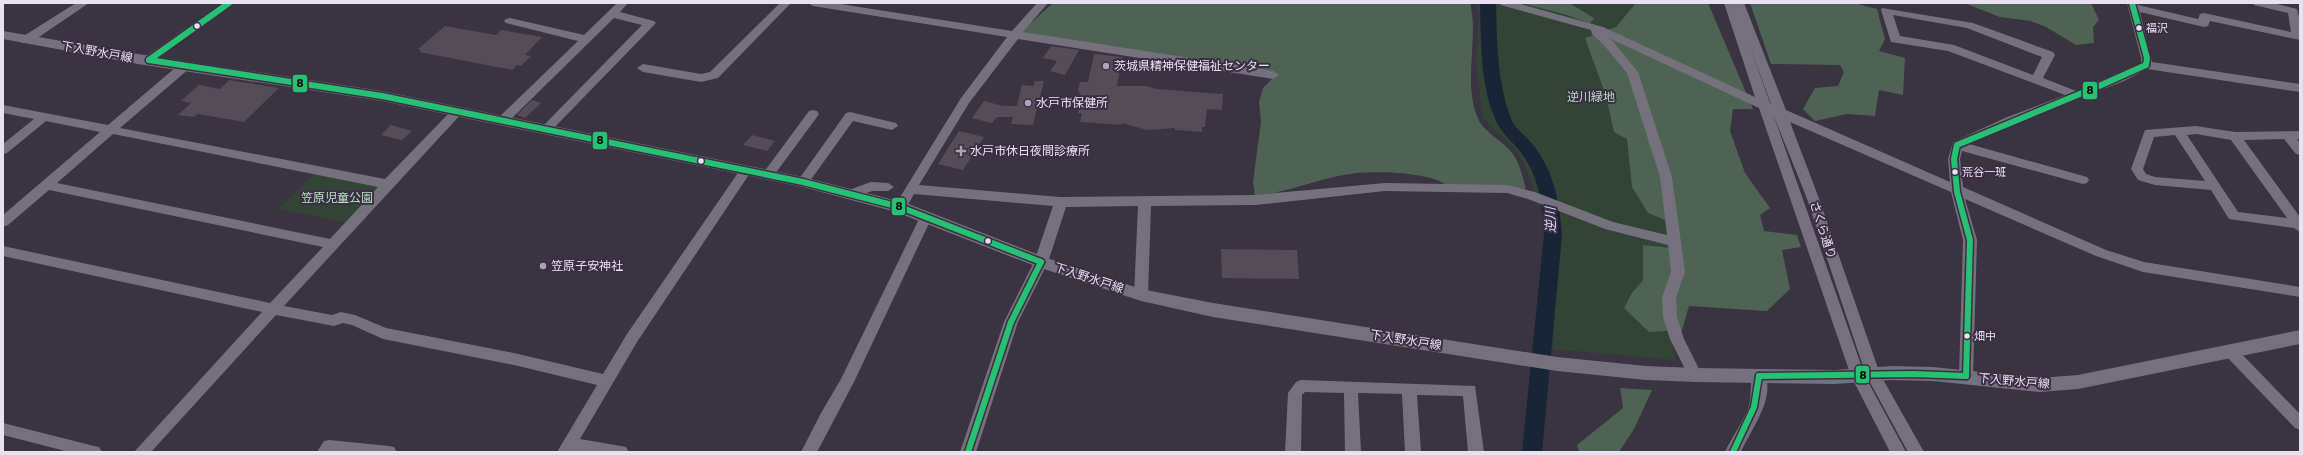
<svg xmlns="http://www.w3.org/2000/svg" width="2303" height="455" viewBox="0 0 2303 455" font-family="'Golos Text','Noto Sans JP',sans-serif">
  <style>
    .green { fill: #324436 }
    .forest { fill: #4f6354 }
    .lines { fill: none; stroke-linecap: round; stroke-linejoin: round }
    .river { fill: #172537; fill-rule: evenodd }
    .building { fill: #554c55 }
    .minor { fill: #75717c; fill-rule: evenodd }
    .major { fill: #76707e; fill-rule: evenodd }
    .bus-1-casing { stroke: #3b2e45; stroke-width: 9 }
    .bus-1 { stroke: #26c172; stroke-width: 6 }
    .bus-dot { fill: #e9e1f0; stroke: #3b2e45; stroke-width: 1.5 }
    .poi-dot { fill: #aca4b2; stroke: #3b2e45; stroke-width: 1.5 }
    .labels { text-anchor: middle; stroke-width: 4; stroke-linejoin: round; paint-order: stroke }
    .bus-label { font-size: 11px; fill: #e9e1f0; stroke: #3b2e45; text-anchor: start }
    .street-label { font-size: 12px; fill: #e9e1f0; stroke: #3b2e45 }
    .poi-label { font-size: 12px; fill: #e9e1f0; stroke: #3b2e45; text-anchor: start }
    .park-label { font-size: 12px; fill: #b3e2bb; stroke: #3b2e45 }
    .water-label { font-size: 13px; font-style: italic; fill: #c9dff9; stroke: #3b2e45 }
    .line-badge { stroke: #3b2e45; stroke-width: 1.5 }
    .pale-badge-label { font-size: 11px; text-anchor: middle; font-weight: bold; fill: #111 }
  </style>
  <rect width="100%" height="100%" fill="#3a3340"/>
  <g class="green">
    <path d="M 1476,3 L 1705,3 L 1671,249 L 1665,248 L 1675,360 L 1553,349 L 1558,202 L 1535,194 C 1528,174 1523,156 1508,141 C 1499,133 1489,128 1483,117 L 1476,65 L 1479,15 Z"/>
    <path d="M 315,173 L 382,185 L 348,223 L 279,209 Z"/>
  </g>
  <g class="forest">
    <path d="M 1053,3 L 1470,3 C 1479,36 1463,82 1477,116 C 1483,133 1503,140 1513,154 C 1520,164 1522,176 1526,188 L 1524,190 L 1448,186 C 1432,172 1378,171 1356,173 C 1322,177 1290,192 1255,196 L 1253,182 L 1261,122 L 1259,102 L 1263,88 L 1277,74 L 1021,32 Z"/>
    <path d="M 1521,3 L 1569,3 L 1594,18 L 1590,24 L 1567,15 Z"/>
    <path d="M 1636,3 L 1708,3 L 1753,109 L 1733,109 L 1730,131 L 1745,173 L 1770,208 L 1760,215 L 1764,231 L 1797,235 L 1801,247 L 1782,250 L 1790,289 L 1767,311 L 1689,306 L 1682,330 L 1649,332 L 1624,308 L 1632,293 L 1643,280 L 1643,245 L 1671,248 L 1670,222 L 1648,213 L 1632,187 L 1627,139 L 1614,132 L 1606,96 L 1585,38 L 1616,27 Z"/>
    <path d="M 1750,3 L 1854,3 L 1877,9 L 1885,39 L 1879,51 L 1905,58 L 1903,95 L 1879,90 L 1875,116 L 1847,114 L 1815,121 L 1803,109 L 1815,88 L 1838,86 L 1844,72 L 1840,65 L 1771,64 Z"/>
    <path d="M 1964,3 L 2091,3 L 2099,20 L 2093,27 L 2094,43 L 2076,45 L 2046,27 L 2031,21 L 2000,17 Z"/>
    <path d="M 1620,388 L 1652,390 L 1634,429 L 1619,452 L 1579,452 L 1577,445 L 1623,408 Z"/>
  </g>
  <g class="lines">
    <path class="river" d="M 1480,3 L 1496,3 C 1497,42 1497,84 1512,121 C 1517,131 1528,137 1534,146 C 1554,172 1560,203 1562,235 L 1542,452 L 1522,452 L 1544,235 C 1543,207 1539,177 1522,154 C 1514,143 1503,135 1497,123 C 1480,88 1481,41 1480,3 Z"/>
  </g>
  <g class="building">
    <path d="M 445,26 L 496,35 L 501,30 L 542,37 L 525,55 L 531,56 L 521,66 L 517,65 L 513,70 L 419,52 L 421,50 L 418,49 Z"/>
    <path d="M 1051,46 L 1079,50 L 1065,75 L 1050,71 L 1057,61 L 1043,58 Z"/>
    <path d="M 1094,54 L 1122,57 L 1117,86 L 1147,86 L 1156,89 L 1223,94 L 1222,110 L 1207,109 L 1205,127 L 1202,127 L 1202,132 L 1175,130 L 1175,128 L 1147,130 L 1122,123 L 1121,125 L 1080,122 L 1082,113 L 1078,113 L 1081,97 L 1079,97 L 1080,92 L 1078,91 L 1080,82 L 1088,82 Z"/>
    <path d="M 229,80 L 279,88 L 244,122 L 198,114 L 194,117 L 178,115 L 191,103 L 181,101 L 199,85 L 220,89 Z"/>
    <path d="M 1035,81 L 1044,81 L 1033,125 L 1011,124 L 1013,117 L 997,117 L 992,123 L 972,118 L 984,101 L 1003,106 L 1017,106 L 1022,85 L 1033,86 Z"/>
    <path d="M 532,100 L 541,103 L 525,118 L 517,115 Z"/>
    <path d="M 391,125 L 412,131 L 402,140 L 381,135 Z"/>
    <path d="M 959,131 L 984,137 L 963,170 L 938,164 Z"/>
    <path d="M 752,135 L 775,141 L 767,151 L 743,145 Z"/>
    <path d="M 1221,249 L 1297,250 L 1299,279 L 1222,278 Z"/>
  </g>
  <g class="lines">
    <g class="minor">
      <path d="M 76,3 L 89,3 L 30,43 L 22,43 L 20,40 L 22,37 Z"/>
      <path d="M 222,3 L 234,3 L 153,63 L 145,63 L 143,60 L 145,57 Z"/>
      <path d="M 617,3 L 628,3 L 620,12 L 654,21 L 656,23 L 550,132 L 546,133 L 540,129 L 642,25 L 614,18 L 506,124 L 498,124 L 496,121 L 498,118 L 578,41 L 506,23 L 504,21 L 506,19 L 510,18 L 584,35 Z"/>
      <path d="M 780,3 L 791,3 L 718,78 L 701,82 L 643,72 L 637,68 L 643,64 L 701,74 L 710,72 Z"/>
      <path d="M 808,3 L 834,3 L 1012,31 L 1037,3 L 1048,3 L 1023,32 L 1273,71 L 1279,75 L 1273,79 L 1018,39 L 969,103 L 919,185 L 1060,197 L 1255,195 L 1385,183 L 1507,185 L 1535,192 L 1613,222 L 1667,235 L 1660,177 L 1627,73 L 1603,44 L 1592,34 L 1591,30 L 1501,5 L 1500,3 L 1517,3 L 1603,27 L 1755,97 L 1724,3 L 1744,3 L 1786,110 L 1950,182 L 1948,159 L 1953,142 L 2005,118 L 2065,95 L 1948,51 L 1891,42 L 1881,10 L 1882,8 L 1973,23 L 2053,52 L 2055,55 L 2043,78 L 2076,91 L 2141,63 L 2141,58 L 2127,3 L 2137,3 L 2138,5 L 2198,19 L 2200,14 L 2204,13 L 2291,32 L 2288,13 L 2254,5 L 2253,3 L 2273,3 L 2297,9 L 2300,21 L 2300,40 L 2210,21 L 2208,26 L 2204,27 L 2140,12 L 2152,62 L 2300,84 L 2300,92 L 2147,69 L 2124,81 L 2013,124 L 1969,144 L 2087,177 L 2089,180 L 2087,183 L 2083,184 L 1962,151 L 1960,159 L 1963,187 L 2106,250 L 2144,262 L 2300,287 L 2300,297 L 2143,272 L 2096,256 L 1965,199 L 1977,240 L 1973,376 L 1971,380 L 1966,382 L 1961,380 L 1959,376 L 1963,240 L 1951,192 L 1790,122 L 1818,196 L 1880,374 L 1924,452 L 1908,452 L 1866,375 L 1806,196 L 1773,114 L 1865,376 L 1906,452 L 1890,452 L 1851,376 L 1759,108 L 1611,39 L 1638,72 L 1672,177 L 1685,272 L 1676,297 L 1677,317 L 1684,339 L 1702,375 L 1700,379 L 1695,381 L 1690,379 L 1670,339 L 1663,317 L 1662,297 L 1671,272 L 1668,245 L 1605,229 L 1528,199 L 1507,193 L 1385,191 L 1255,205 L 1151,206 L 1148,295 L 1146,299 L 1136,299 L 1134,295 L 1138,206 L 1066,207 L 1048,262 L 1018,322 L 976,452 L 960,452 L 1004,322 L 1034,262 L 1053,206 L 914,194 L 905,210 L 895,210 L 894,207 L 961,98 L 1007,37 L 813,6 ZM 1893,15 L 1967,28 L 2042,57 L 2033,75 L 1954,45 L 1900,36 ZM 1748,41 L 1771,104 L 1770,103 Z"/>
      <path d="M 186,61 L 192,65 L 190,68 L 120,128 L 385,179 L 453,109 L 461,109 L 463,112 L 284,306 L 332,315 L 341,312 L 355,315 L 386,328 L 514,353 L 603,374 L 627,334 L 742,167 L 750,167 L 752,170 L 750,173 L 637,342 L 580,439 L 621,446 L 626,447 L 629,452 L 557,452 L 597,385 L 514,365 L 383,339 L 352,325 L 343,323 L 334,326 L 276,315 L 151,452 L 134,452 L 262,312 L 3,256 L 3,246 L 270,303 L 323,247 L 49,190 L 8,225 L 3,227 L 3,215 L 100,132 L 46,121 L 7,153 L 3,154 L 3,144 L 34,119 L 3,113 L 3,105 L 108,125 L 182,62 ZM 113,134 L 378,187 L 330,239 L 57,183 Z"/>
      <path d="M 813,110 L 817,111 L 819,114 L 817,117 L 772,178 L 764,178 L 762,175 L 764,172 L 809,111 Z"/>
      <path d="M 850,112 L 896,123 L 898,126 L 892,130 L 853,121 L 807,185 L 799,185 L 797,182 L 799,179 L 846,113 Z"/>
      <path d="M 2196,126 L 2235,132 L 2300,131 L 2300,139 L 2297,139 L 2300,143 L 2300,155 L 2296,154 L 2284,139 L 2244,140 L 2300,217 L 2300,232 L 2294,228 L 2229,219 L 2211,190 L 2155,185 L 2138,180 L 2131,169 L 2145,130 ZM 2196,134 L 2231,140 L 2287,218 L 2238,212 L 2187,135 ZM 2175,135 L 2205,181 L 2155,177 L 2146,174 L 2143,169 L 2154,137 Z"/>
      <path d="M 871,182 L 888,183 L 894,187 L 888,191 L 872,191 L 850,199 L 844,194 L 846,191 Z"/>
      <path d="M 926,212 L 932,217 L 854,382 L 817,452 L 801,452 L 821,413 L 841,379 L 920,217 Z"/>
      <path d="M 2230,345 L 2235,347 L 2300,414 L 2300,430 L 2295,428 L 2225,355 L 2223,351 L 2225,347 Z"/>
      <path d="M 1759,370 L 1764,372 C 1777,398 1750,430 1741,452 L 1725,452 C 1732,437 1743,422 1749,406 C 1752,395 1749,382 1754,372 Z"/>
      <path d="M 1301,380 L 1475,386 L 1484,452 L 1468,452 L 1463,396 L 1417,395 L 1421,452 L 1405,452 L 1402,394 L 1358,393 L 1361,452 L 1345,452 L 1344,393 L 1305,392 L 1302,395 L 1301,452 L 1285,452 L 1288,393 L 1296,382 Z"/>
      <path d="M 3,423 L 94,446 L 99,447 L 102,452 L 69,452 L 3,435 Z"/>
      <path d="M 329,440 L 389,446 L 394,447 L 397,452 L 317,452 L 324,441 Z"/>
    </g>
    <path class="major" d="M 3,31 L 138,54 L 382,91 L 803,177 L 906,203 L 1047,258 L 1141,289 L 1213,303 L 1557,357 L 1646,366 L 1695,368 L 1835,370 L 1892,366 L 1933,367 L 2039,378 L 2078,375 L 2300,330 L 2300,344 L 2078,389 L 2039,392 L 1933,381 L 1892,380 L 1835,384 L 1695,382 L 1646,380 L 1557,371 L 1213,317 L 1141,301 L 1035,266 L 896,212 L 803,187 L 382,101 L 138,64 L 3,39 Z"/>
    <g class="bus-1-casing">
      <g id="bus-1">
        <path d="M 149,60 L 382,96 L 803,182 L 900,207 L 1041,262"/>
        <path d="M 149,60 L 229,3"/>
        <path d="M 1759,376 L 1914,374 L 1966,376"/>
        <path d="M 1966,376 L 1970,240 L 1957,192 L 1954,159 L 1957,145 L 2099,86 L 2146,65 L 2147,58 L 2132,3"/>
        <path d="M 968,452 L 1011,322 L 1041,262"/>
        <path d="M 1733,452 L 1754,407 L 1759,376"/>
      </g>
    </g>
    <use href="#bus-1" class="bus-1"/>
  </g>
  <g class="bus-dot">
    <circle cx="197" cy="26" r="3.5"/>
    <circle cx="2139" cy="28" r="3.5"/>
    <circle cx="701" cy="161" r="3.5"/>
    <circle cx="1955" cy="172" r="3.5"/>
    <circle cx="988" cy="241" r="3.5"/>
    <circle cx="1967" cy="336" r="3.5"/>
  </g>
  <g class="poi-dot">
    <circle cx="1106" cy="66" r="4"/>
    <circle cx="1028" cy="103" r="4"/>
    <path d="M959 145h4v4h4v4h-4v4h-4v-4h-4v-4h4z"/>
    <circle cx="543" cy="266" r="4"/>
  </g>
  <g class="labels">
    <g class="bus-label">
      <text x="2146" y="32">福沢</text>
      <text x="1962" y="176">荒谷一班</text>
      <text x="1974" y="340">畑中</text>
    </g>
    <g class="street-label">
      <text transform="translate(97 52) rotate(10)" y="4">下入野水戸線</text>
      <text transform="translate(1823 230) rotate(72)" y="4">さくら通り</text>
      <text transform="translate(1089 278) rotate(18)" y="4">下入野水戸線</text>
      <text transform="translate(1406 340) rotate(9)" y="4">下入野水戸線</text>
      <text transform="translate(2014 381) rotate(5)" y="4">下入野水戸線</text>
    </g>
    <g class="poi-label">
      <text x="1114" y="70">茨城県精神保健福祉センター</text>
      <text x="1036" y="107">水戸市保健所</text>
      <text x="970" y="155">水戸市休日夜間診療所</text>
      <text x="551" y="270">笠原子安神社</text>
    </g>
    <g class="park-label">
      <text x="1591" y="101">逆川緑地</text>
      <text x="337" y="202">笠原児童公園</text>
    </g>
    <g class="water-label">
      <text transform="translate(1550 220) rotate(-91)" y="5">逆川</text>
    </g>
  </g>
  <g class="line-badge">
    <rect x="292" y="74" width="16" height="19" rx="4" fill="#26c172"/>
    <rect x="2082" y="81" width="16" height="19" rx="4" fill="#26c172"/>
    <rect x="592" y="131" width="16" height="19" rx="4" fill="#26c172"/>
    <rect x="891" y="197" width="15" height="19" rx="4" fill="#26c172"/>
    <rect x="1855" y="365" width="15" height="19" rx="4" fill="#26c172"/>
  </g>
  <g class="pale-badge-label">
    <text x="300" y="87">8</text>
    <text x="2090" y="94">8</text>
    <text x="600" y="144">8</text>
    <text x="899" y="210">8</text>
    <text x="1863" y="379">8</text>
  </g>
  <rect width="2303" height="455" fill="none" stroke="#e9e1f0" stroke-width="8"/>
</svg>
